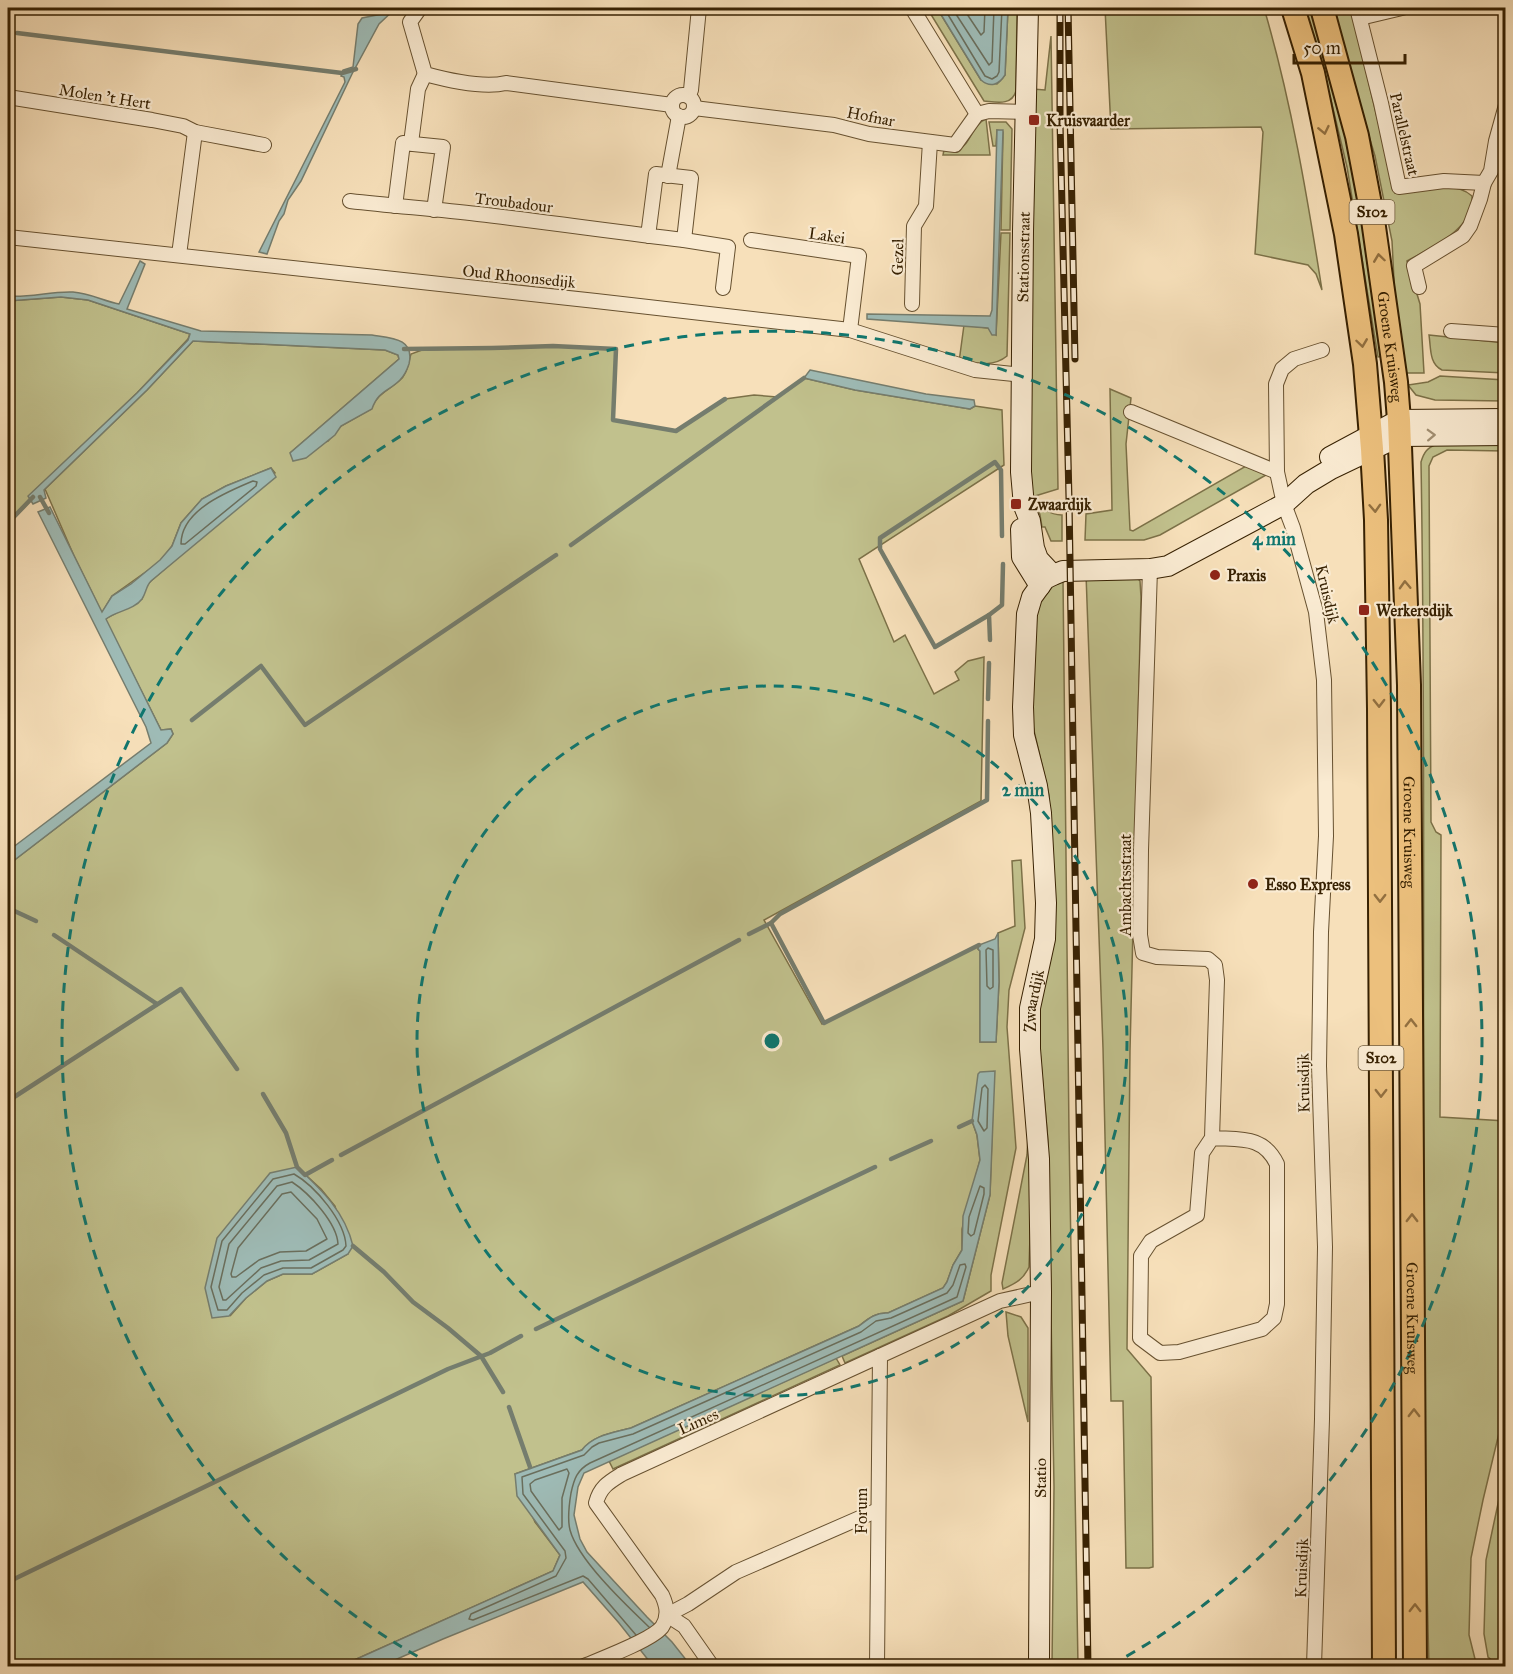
<svg xmlns="http://www.w3.org/2000/svg" width="1513" height="1674" viewBox="0 0 1513 1674" font-family="'IM FELL Great Primer',serif">
  <style>
    .green { fill: #c1c18d; stroke: #7c7148; stroke-width: 1.5; fill-rule: evenodd }
    .water { fill: #9ebbb6; stroke: #757d6e; stroke-width: 1.5 }
    .lines { fill: none; stroke-linecap: round; stroke-linejoin: round }
    .shore { stroke: #6a6e5c; stroke-width: 1.5 }
    .stream { stroke: #757d6e; stroke-width: 4.5 }
    .street-casing { stroke: #675130; stroke-width: 16 }
    .secondary-casing { stroke: #372102; stroke-width: 22 }
    .primary-casing { stroke: #372102; stroke-width: 26 }
    .street { stroke: #faebd2; stroke-width: 14 }
    .secondary { stroke: #faebd2; stroke-width: 20 }
    .primary { stroke: #ecc07d; stroke-width: 22 }
    .rail-casing { stroke: #372102; stroke-width: 7 }
    .rail { stroke: #faebd2; stroke-width: 4.5; stroke-dasharray: 14; stroke-linecap: butt }
    .oneway { stroke: #927040 }
    .oneway2 { stroke: #a29074 }
    .ring { fill: none; stroke: #0f766e; stroke-width: 3; stroke-dasharray: 10 8 }
    .poi-dot { fill: #8f2418; stroke: #faebd2; stroke-width: 2 }
    .labels { text-anchor: middle; stroke-width: 4.5; stroke-linejoin: round; paint-order: stroke }
    .shield { fill: #faebd2; stroke: #725e40; stroke-width: 1.5 }
    .shield-label { font-size: 15px; font-weight: bold; fill: #372102 }
    .street-label { font-size: 16px; fill: #372102; stroke: #faebd2 }
    .poi-label { font-size: 16px; font-weight: bold; fill: #372102; stroke: #faebd2; text-anchor: start }
    .centre { fill: #0f766e; stroke: #faebd2; stroke-width: 3 }
    .ring-label { font-size: 18px; text-anchor: middle; font-weight: bold; fill: #0f766e; stroke: #faebd2; stroke-width: 4.5; stroke-linejoin: round; paint-order: stroke }
  </style>
  <rect width="100%" height="100%" fill="#f7e0ba"/>
  <filter id="stains"><feTurbulence type="fractalNoise" baseFrequency=".00333" numOctaves="4"/><feColorMatrix values="0 0 0 0 .2 0 0 0 0 .09 0 0 0 0 .02 0 0 0 .5 -.17"/></filter>
  <radialGradient id="worn" r=".72"><stop offset=".6" stop-color="#630" stop-opacity="0"/><stop offset="1" stop-color="#630" stop-opacity=".3"/></radialGradient>
  <g class="green">
    <path d="M 927,8 L 937,8 L 981,80 L 997,84 L 1005,75 L 1008,8 L 1017,8 L 1016,91 C 1012,106 996,102 984,101 Z"/>
    <path d="M 1105,8 L 1264,8 C 1291,100 1307,195 1322,290 L 1316,274 L 1308,265 L 1255,254 L 1263,132 L 1261,127 L 1111,129 Z"/>
    <path d="M 1299,8 L 1315,8 L 1355,164 L 1385,356 L 1378,357 L 1347,167 L 1330,96 L 1309,41 Z"/>
    <path d="M 1333,8 L 1351,8 L 1395,193 C 1417,190 1454,179 1472,196 C 1474,230 1432,247 1407,261 L 1420,304 L 1424,373 L 1404,373 L 1395,300 L 1392,241 L 1375,156 L 1350,73 Z"/>
    <path d="M 1051,36 L 1058,489 L 1035,496 C 1040,508 1050,515 1062,515 L 1062,541 L 1051,541 L 1045,527 L 1042,527 L 1040,515 L 1030,485 L 1033,89 L 1045,90 Z"/>
    <path d="M 986,119 L 990,155 L 943,155 L 944,150 C 948,150 955,151 959,149 C 971,144 972,124 986,119 Z"/>
    <path d="M 989,122 L 1006,122 L 1012,129 L 1010,230 L 1001,230 L 1003,132 L 997,130 L 996,146 L 993,146 Z"/>
    <path d="M 1001,233 L 1010,233 L 1007,356 C 994,367 976,364 959,362 L 964,325 L 988,328 L 996,335 Z"/>
    <path d="M 61,297 L 88,300 L 190,334 L 188,339 L 137,393 L 29,496 L 31,500 L 8,524 L 8,301 Z"/>
    <path d="M 1429,335 L 1505,343 L 1505,373 L 1442,370 C 1429,364 1431,348 1429,335 Z"/>
    <path d="M 193,341 L 385,350 L 398,355 L 399,359 L 290,453 L 328,441 L 341,426 L 371,409 C 377,394 387,391 399,381 C 407,375 408,364 411,354 L 422,350 L 553,346 L 616,349 L 613,420 L 676,431 L 725,399 L 754,395 L 777,397 L 804,378 L 855,390 L 970,409 L 975,406 L 1002,410 L 1004,465 L 859,559 L 894,642 L 905,635 L 934,694 L 959,680 L 955,672 L 968,661 L 984,657 L 981,801 L 764,920 L 822,1024 L 979,945 L 978,949 L 980,951 L 980,1042 L 996,1042 L 999,982 L 998,933 L 1015,926 L 1012,861 L 1021,860 L 1025,928 L 1009,990 L 1007,1027 L 1016,1148 L 991,1275 L 991,1291 L 948,1316 L 845,1363 L 842,1356 L 963,1301 L 990,1195 L 994,1071 L 972,1121 L 977,1135 L 980,1160 L 962,1229 L 962,1250 L 953,1265 L 947,1282 L 943,1288 L 888,1313 C 876,1312 868,1319 859,1326 L 631,1428 C 613,1433 593,1435 582,1450 L 515,1474 L 535,1522 L 560,1555 L 553,1571 L 341,1666 L 8,1666 L 8,865 L 167,743 L 173,734 L 171,729 L 161,730 L 105,619 L 142,599 L 146,586 L 151,581 L 275,473 L 271,468 L 226,486 L 202,499 L 181,523 L 172,546 L 161,561 L 112,596 L 102,613 L 74,556 L 45,489 L 147,390 ZM 297,1167 L 321,1189 L 335,1206 L 348,1254 L 312,1274 L 283,1274 L 267,1281 L 246,1298 L 230,1316 Z"/>
    <path d="M 1440,376 L 1505,380 L 1505,401 L 1435,400 L 1416,395 L 1408,385 L 1428,382 Z"/>
    <path d="M 1110,389 L 1131,398 L 1126,444 L 1130,530 L 1133,531 L 1246,466 L 1266,475 L 1160,535 L 1144,540 L 1085,540 L 1086,514 L 1112,510 Z"/>
    <path d="M 1505,440 L 1505,451 L 1447,450 L 1433,457 L 1429,466 L 1431,822 L 1436,832 L 1441,835 L 1440,1117 L 1506,1121 L 1505,1408 L 1483,1500 L 1471,1558 L 1469,1635 L 1476,1663 L 1479,1666 L 1429,1666 C 1418,1265 1428,863 1421,462 C 1424,452 1427,448 1437,444 Z"/>
    <path d="M 1133,573 L 1140,581 L 1141,597 L 1130,1051 L 1127,1349 L 1151,1377 L 1153,1567 L 1149,1568 L 1126,1568 L 1123,1401 L 1111,1401 L 1103,1048 L 1086,574 Z"/>
    <path d="M 1063,579 L 1069,1133 L 1078,1666 L 1052,1666 L 1054,1487 L 1048,1141 L 1037,1018 L 1053,941 L 1049,795 L 1032,722 L 1034,623 L 1039,599 L 1047,587 Z"/>
    <path d="M 1025,1058 L 1033,1145 L 1029,1267 C 1023,1280 1016,1283 1003,1289 L 1002,1283 L 1027,1155 L 1028,1136 L 1021,1059 Z"/>
    <path d="M 1006,1312 L 1021,1317 L 1028,1328 L 1028,1422 L 1008,1336 Z"/>
    <path d="M 836,1358 L 840,1365 L 613,1469 L 609,1461 Z"/>
    <path d="M 1505,1471 L 1506,1666 L 1499,1666 L 1488,1657 L 1484,1634 L 1486,1560 Z"/>
  </g>
  <g class="water">
    <path d="M 387,8 L 396,8 L 379,24 L 352,74 L 301,181 L 288,200 L 284,214 L 279,221 L 267,254 L 259,252 L 345,82 L 344,77 L 341,76 L 343,70 L 353,67 L 358,24 L 362,18 L 382,14 Z"/>
    <path d="M 937,8 L 1008,8 L 1005,75 C 999,85 990,88 981,80 Z"/>
    <path d="M 997,130 L 1003,130 L 1003,132 L 996,335 L 992,335 L 988,328 L 867,319 L 867,314 L 990,316 L 992,310 Z"/>
    <path d="M 140,261 L 145,264 L 127,309 L 201,331 L 372,335 C 391,338 415,338 409,364 C 407,370 404,376 400,380 C 388,392 378,391 372,409 L 341,426 L 335,435 L 306,458 L 293,461 L 290,453 L 399,359 L 398,355 L 385,350 L 193,341 L 147,390 L 44,490 L 46,498 L 33,504 L 28,496 L 137,393 L 188,340 L 190,334 L 88,300 L 61,297 L 8,301 L 8,296 C 29,298 51,291 73,292 C 89,293 104,301 119,304 Z"/>
    <path d="M 810,370 L 926,394 L 974,400 L 975,406 L 970,409 L 855,390 L 804,378 Z"/>
    <path d="M 271,468 L 276,477 L 151,581 C 146,586 146,593 142,599 C 134,610 116,611 106,619 L 161,730 L 171,729 L 173,734 L 167,743 L 8,865 L 8,851 L 151,743 L 146,727 L 38,512 L 50,507 L 102,612 L 112,596 L 131,584 L 160,560 L 172,546 L 181,523 L 202,499 L 226,486 Z"/>
    <path d="M 998,933 L 999,982 L 996,1042 L 980,1042 L 980,951 L 978,949 L 979,945 L 995,939 Z"/>
    <path d="M 995,1071 L 990,1195 L 963,1301 L 584,1473 L 578,1487 L 574,1515 L 580,1539 L 587,1552 L 647,1617 L 672,1642 L 691,1666 L 653,1666 L 619,1623 L 583,1582 L 443,1639 L 381,1666 L 341,1666 L 553,1571 L 560,1555 L 517,1496 L 515,1474 L 582,1450 C 593,1435 613,1433 631,1428 L 859,1326 C 868,1319 876,1312 888,1313 L 943,1288 L 947,1282 L 953,1265 L 962,1250 L 963,1216 L 980,1160 L 977,1135 L 972,1121 L 978,1074 L 980,1072 Z"/>
    <path d="M 297,1167 C 322,1190 345,1212 353,1246 L 348,1254 L 312,1274 L 283,1274 L 267,1281 L 246,1298 L 229,1316 L 212,1318 L 205,1288 L 217,1238 L 270,1173 Z"/>
  </g>
  <g class="lines">
    <g class="shore">
      <path d="M 944,8 L 985,76 L 992,79 L 997,76 L 999,72 L 1002,8"/>
      <path d="M 952,8 L 989,65 L 992,62 L 994,8"/>
      <path d="M 963,8 L 981,35 L 984,32 L 985,8"/>
      <path d="M 253,481 L 257,482 L 256,486 L 185,544 L 181,544 C 181,510 227,492 253,481 Z"/>
      <path d="M 988,948 L 993,950 L 993,987 L 990,989 L 987,986 L 986,950 Z"/>
      <path d="M 985,1085 L 988,1089 L 987,1128 L 984,1131 L 978,1121 L 982,1088 Z"/>
      <path d="M 294,1174 C 315,1186 345,1221 346,1246 L 343,1250 L 311,1268 L 283,1268 L 264,1275 L 242,1293 L 227,1310 L 218,1310 L 211,1287 L 222,1241 L 273,1179 Z"/>
      <path d="M 292,1182 C 309,1193 337,1223 338,1244 L 309,1260 L 281,1261 L 261,1268 L 226,1300 L 223,1300 L 219,1287 L 229,1244 L 277,1186 Z"/>
      <path d="M 980,1186 L 984,1188 L 984,1194 L 974,1234 L 971,1236 L 968,1233 L 969,1217 Z"/>
      <path d="M 291,1192 L 317,1219 L 327,1239 L 306,1251 L 280,1252 L 259,1260 L 236,1277 L 232,1277 L 231,1274 L 238,1248 L 282,1194 Z"/>
      <path d="M 567,1469 L 569,1473 L 562,1498 L 562,1527 L 559,1530 L 531,1491 L 530,1484 L 535,1480 Z"/>
      <path d="M 636,1635 L 588,1579 L 583,1576 L 473,1620 L 469,1619 L 471,1614 L 556,1576 L 566,1558 L 565,1551 L 523,1494 L 522,1477 L 584,1455 L 592,1447 L 599,1443 L 633,1434 L 861,1332 L 876,1321 L 891,1318 L 947,1293 L 953,1285 L 960,1265 L 965,1264 L 966,1267 L 957,1297 L 590,1463 C 577,1470 574,1479 571,1493 C 569,1505 567,1518 570,1530 C 578,1560 626,1605 649,1627"/>
    </g>
    <g class="stream">
      <path d="M 17,33 L 342,73 L 356,69"/>
      <path d="M 404,349 L 492,348 L 553,346 L 616,349 L 613,420 L 676,431 L 725,399"/>
      <path d="M 40,497 L 49,513"/>
      <path d="M 8,523 L 33,497"/>
      <path d="M 571,545 L 804,378"/>
      <path d="M 989,615 L 935,647 L 880,549 L 880,538 L 995,462 L 1001,470 L 1002,536"/>
      <path d="M 990,640 L 989,615 L 1002,605 L 1003,564"/>
      <path d="M 988,699 L 989,663"/>
      <path d="M 192,720 L 261,666 L 305,725 L 556,555"/>
      <path d="M 8,908 L 36,921"/>
      <path d="M 771,923 L 780,914 L 987,800 L 988,721"/>
      <path d="M 749,934 L 771,923 L 824,1023 L 979,945"/>
      <path d="M 54,935 L 157,1004"/>
      <path d="M 263,1094 L 286,1133 L 297,1167 L 305,1175 L 332,1160"/>
      <path d="M 8,1101 L 181,989 L 237,1069"/>
      <path d="M 959,1127 L 972,1121"/>
      <path d="M 341,1155 L 739,940"/>
      <path d="M 891,1159 L 931,1141"/>
      <path d="M 353,1246 L 384,1272 L 413,1302 L 448,1328 L 481,1356 L 503,1392"/>
      <path d="M 536,1329 L 875,1167"/>
      <path d="M 509,1407 L 530,1467"/>
      <path d="M 8,1582 L 448,1369 L 490,1353 L 521,1336"/>
    </g>
    <g class="street-casing">
      <g id="street">
        <path d="M 420,8 L 410,22 L 425,74 C 447,80 484,88 506,83 L 672,105"/>
        <path d="M 912,8 L 977,114"/>
        <path d="M 1357,8 L 1381,103 L 1399,187 L 1444,181 L 1484,183"/>
        <path d="M 1360,18 L 1402,8"/>
        <circle cx="683" cy="106" r="11"/>
        <path d="M 688,96 L 691,90 L 699,8"/>
        <path d="M 8,97 L 152,120 L 183,126 L 195,132 L 264,145"/>
        <path d="M 694,108 L 834,125 L 869,134 L 955,145 L 977,114 L 989,111 L 1026,112"/>
        <path d="M 411,143 L 418,89 L 425,74"/>
        <path d="M 668,176 L 679,116"/>
        <path d="M 350,201 C 393,206 436,209 478,214 C 547,222 616,232 684,240 L 691,178 L 656,174 L 648,236"/>
        <path d="M 395,206 L 403,143 L 443,147 L 434,210"/>
        <path d="M 8,237 L 596,301 L 850,330 L 975,370 L 1022,375"/>
        <path d="M 684,240 L 728,247 L 723,288"/>
        <path d="M 751,240 L 859,256 L 850,330"/>
        <path d="M 179,255 L 195,132"/>
        <path d="M 1419,287 L 1414,266 L 1463,236 L 1470,226 L 1480,199 L 1484,183 L 1491,171 L 1496,141 L 1506,105"/>
        <path d="M 912,304 L 914,226 L 926,206 L 930,142"/>
        <path d="M 1451,331 L 1506,335"/>
        <path d="M 1131,412 L 1277,472"/>
        <path d="M 1150,569 L 1141,850 L 1140,935 L 1143,953 L 1157,957 L 1208,959 L 1215,965 L 1217,980 L 1212,1138 L 1202,1153 L 1197,1215 L 1151,1241 L 1141,1256 L 1140,1338 L 1160,1353 L 1179,1352 L 1262,1329 L 1274,1318 L 1277,1304 L 1277,1164 C 1263,1135 1240,1140 1212,1138"/>
        <path d="M 667,1615 L 688,1604 L 736,1572 L 878,1510"/>
        <path d="M 667,1615 L 684,1626 L 712,1666"/>
        <path d="M 584,1666 C 601,1659 652,1640 662,1627 C 669,1616 667,1606 662,1595 L 596,1503 C 600,1487 609,1482 622,1474 L 1000,1301 L 1041,1292"/>
        <path d="M 877,1666 L 880,1356"/>
        <path d="M 1314,1666 L 1322,1419 L 1325,1247 L 1319,1066 L 1321,932 L 1326,836 L 1324,680 L 1316,612 L 1293,528 L 1284,504 L 1277,472 L 1276,384 L 1282,369 L 1294,359 L 1322,350"/>
      </g>
    </g>
    <g class="secondary-casing">
      <g id="secondary">
        <path d="M 1028,8 L 1023,231 L 1021,472 L 1024,506 L 1030,521 L 1034,548 L 1038,559 L 1053,575"/>
        <path d="M 1330,457 L 1399,420 L 1506,419"/>
        <path d="M 1021,529 L 1022,557 L 1040,586"/>
        <path id="s1" d="M 1039,1666 L 1041,1292 L 1039,1159 L 1030,1049 L 1030,1008 L 1045,939 L 1046,903 L 1041,813 L 1037,786 L 1024,735 L 1023,707 L 1027,614 L 1032,597 L 1045,579 L 1053,575 L 1063,571 L 1150,569 L 1168,566 L 1284,504 L 1306,484 L 1331,469 L 1400,436 L 1506,435"/>
      </g>
    </g>
    <g class="primary-casing">
      <g id="primary">
        <path d="M 1293,8 L 1313,73 L 1346,234 L 1365,364 L 1372,449 L 1376,520 L 1379,709 L 1384,1666"/>
        <path id="s2" d="M 1322,8 L 1357,136 L 1373,220 L 1396,382 L 1399,420 L 1409,685 L 1415,1666"/>
      </g>
    </g>
    <use href="#street" class="street"/>
    <use href="#secondary" class="secondary"/>
    <use href="#primary" class="primary"/>
    <g class="rail-casing">
      <g id="rail">
        <path d="M 1060,8 L 1060,122 L 1069,499 L 1088,1666"/>
        <path d="M 1068,8 L 1075,359"/>
      </g>
    </g>
    <use href="#rail" class="rail"/>
  </g>
  <defs><path id="oneway-chevron" d="M-2-3.5L2.5 0L-2 3.5" fill="none" stroke-width="1.6" stroke-linecap="round" stroke-linejoin="round" transform="scale(1.5)"/></defs>
  <g class="oneway">
    <use href="#oneway-chevron" transform="translate(1324 130) rotate(78)"/>
    <use href="#oneway-chevron" transform="translate(1379 258) rotate(-98)"/>
    <use href="#oneway-chevron" transform="translate(1362 343) rotate(82)"/>
    <use href="#oneway-chevron" transform="translate(1375 508) rotate(87)"/>
    <use href="#oneway-chevron" transform="translate(1405 585) rotate(-92)"/>
    <use href="#oneway-chevron" transform="translate(1379 703) rotate(89)"/>
    <use href="#oneway-chevron" transform="translate(1380 898) rotate(90)"/>
    <use href="#oneway-chevron" transform="translate(1411 1023) rotate(-90)"/>
    <use href="#oneway-chevron" transform="translate(1381 1093) rotate(90)"/>
    <use href="#oneway-chevron" transform="translate(1412 1218) rotate(-90)"/>
    <use href="#oneway-chevron" transform="translate(1414 1413) rotate(-90)"/>
    <use href="#oneway-chevron" transform="translate(1415 1608) rotate(-90)"/>
  </g>
  <use class="oneway2" href="#oneway-chevron" transform="translate(1431 435) rotate(-2)"/>
  <g class="ring">
    <circle cx="772" cy="1041" r="355"/>
    <path d="M433 1665A710 710 0 1 1 1111 1665"/>
  </g>
  <g class="poi-dot">
    <rect x="1028" y="114" width="12" height="12" rx="3"/>
    <rect x="1010" y="498" width="12" height="12" rx="3"/>
    <circle cx="1215" cy="575" r="6"/>
    <rect x="1358" y="604" width="12" height="12" rx="3"/>
    <circle cx="1253" cy="884" r="6"/>
  </g>
  <g class="labels">
    <g class="shield">
      <rect x="1349.5" y="200" width="45" height="24" rx="4.5"/>
      <rect x="1358.5" y="1046" width="45" height="24" rx="4.5"/>
    </g>
    <g class="shield-label">
      <text x="1372" y="217">S102</text>
      <text x="1381" y="1063">S102</text>
    </g>
    <g class="street-label">
      <text transform="translate(105 96) rotate(9)" y="6">Molen 't Hert</text>
      <text transform="translate(871 116) rotate(11)" y="6">Hofnar</text>
      <text transform="translate(1405 134) rotate(77)" y="6">Parallelstraat</text>
      <text transform="translate(514 202) rotate(7)" y="6">Troubadour</text>
      <text transform="translate(827 235) rotate(8)" y="6">Lakei</text>
      <text transform="translate(897 257) rotate(-89)" y="6">Gezel</text>
      <text transform="translate(1023 257) rotate(-89)" y="6">Stationsstraat</text>
      <text transform="translate(519 276) rotate(6)" y="6">Oud Rhoonsedijk</text>
      <text dy="6" stroke="none"><textPath href="#s2" startOffset="346">Groene Kruisweg</textPath></text>
      <text transform="translate(1328 594) rotate(77)" y="6">Kruisdijk</text>
      <text dy="6" stroke="none"><textPath href="#s2" startOffset="832">Groene Kruisweg</textPath></text>
      <text transform="translate(1125 885) rotate(-90)" y="6">Ambachtsstraat</text>
      <text dy="6" stroke="none"><textPath href="#s1" startOffset="666">Zwaardijk</textPath></text>
      <text transform="translate(1303 1083) rotate(-91)" y="6">Kruisdijk</text>
      <text dy="6" stroke="none"><textPath href="#s2" startOffset="1318">Groene Kruisweg</textPath></text>
      <text transform="translate(698 1421) rotate(-24)" y="6">Limes</text>
      <text dy="6" stroke="none"><textPath href="#s1" startOffset="188">Statio</textPath></text>
      <text transform="translate(861 1511) rotate(-90)" y="6">Forum</text>
      <text transform="translate(1301 1568) rotate(-88)" y="6">Kruisdijk</text>
    </g>
    <g class="poi-label">
      <text x="1046" y="126">Kruisvaarder</text>
      <text x="1028" y="510">Zwaardijk</text>
      <text x="1227" y="581">Praxis</text>
      <text x="1376" y="616">Werkersdijk</text>
      <text x="1265" y="890">Esso Express</text>
    </g>
  </g>
  <circle cx="772" cy="1041" r="9" class="centre"/>
  <g class="ring-label">
    <text x="1274" y="545">4 min</text>
    <text x="1023" y="796">2 min</text>
  </g>
  <rect width="1513" height="1674" fill="none" stroke="#f7e0ba" stroke-width="30"/>
  <rect x="9" y="9" width="1495" height="1656" fill="none" stroke="#372102" stroke-width="3"/>
  <rect x="15" y="15" width="1483" height="1644" fill="none" stroke="#372102" stroke-width="1.5"/>
  <path d="M1294 54v9h111v-9" fill="none" stroke="#372102" stroke-width="3"/>
  <text x="1303" y="54" font-size="18" fill="#372102" stroke="#faebd2" stroke-width="4.5" paint-order="stroke">50 m</text>
  <rect width="100%" height="100%" filter="url(#stains)"/>
  <rect width="100%" height="100%" fill="url(#worn)"/>
</svg>
